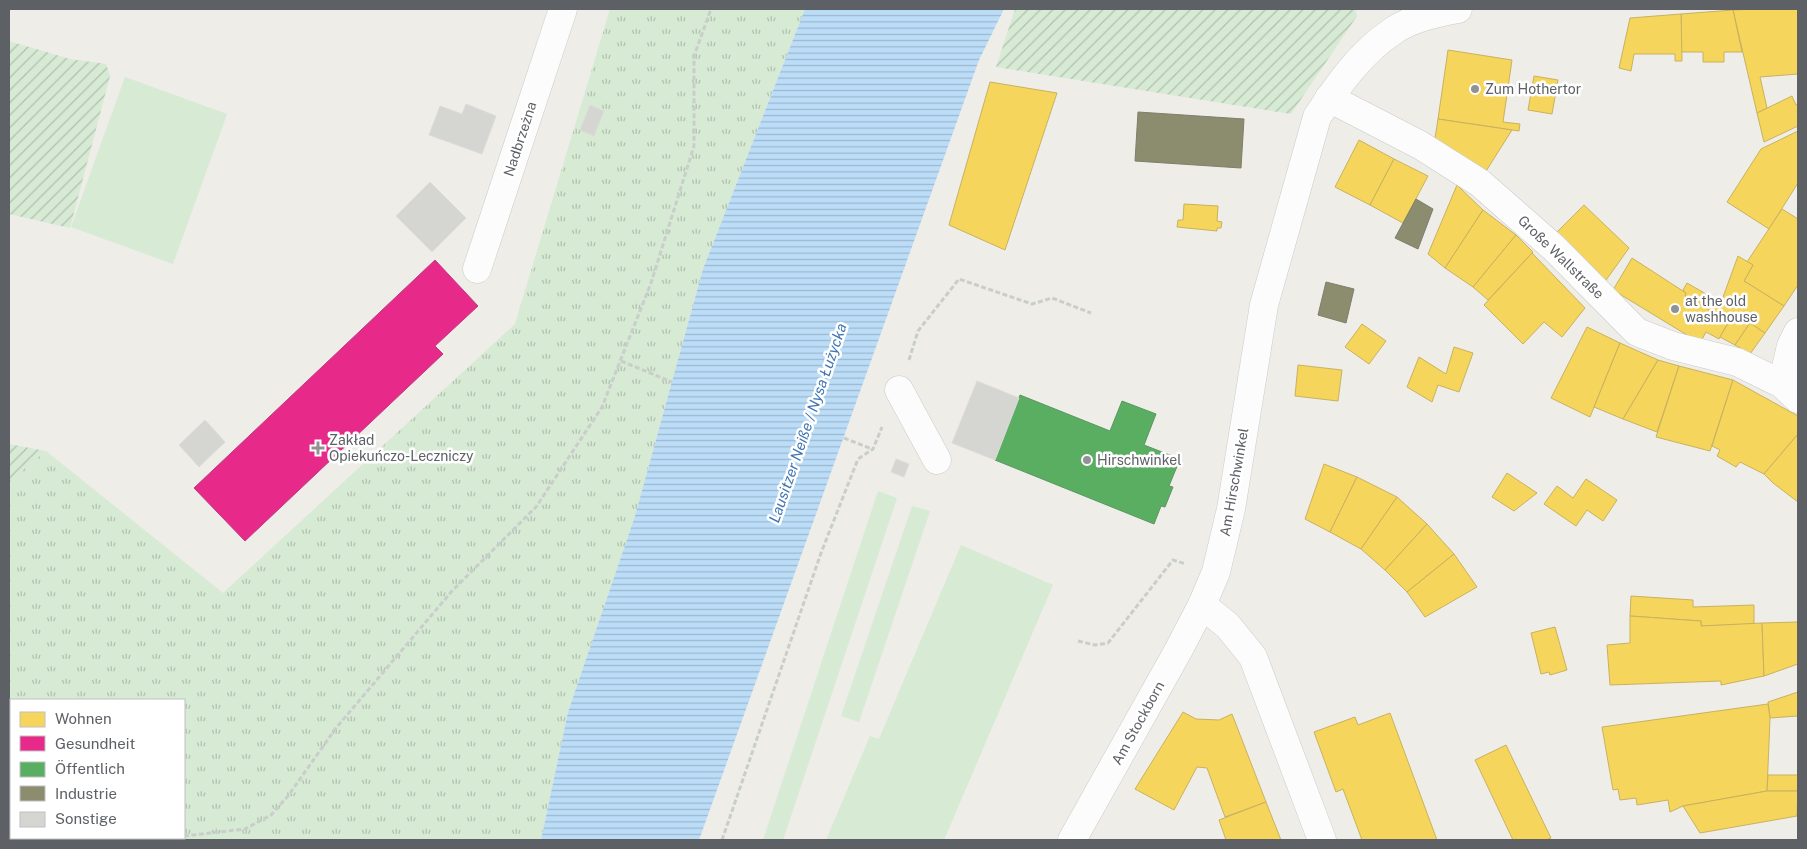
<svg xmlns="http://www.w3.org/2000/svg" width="1807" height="849" viewBox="0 0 1807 849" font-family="'Public Sans',sans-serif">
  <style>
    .grass { fill: url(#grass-tufts); fill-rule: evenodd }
    .garden { fill: url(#garden-furrows) }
    .pitch { fill: #d6ead4 }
    .water { fill: url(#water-rules) }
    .homes { fill: #f6d55c; stroke: #c8b25f }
    .health { fill: #e7298a; stroke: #be3a7f }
    .public { fill: #5aae61; stroke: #5b9762 }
    .industry { fill: #8c8c6e; stroke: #7e7f6c }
    .building { fill: #d5d5d2; stroke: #dddcd8 }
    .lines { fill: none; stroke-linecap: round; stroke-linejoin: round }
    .minor-casing { stroke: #cacbca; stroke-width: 29 }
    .path { stroke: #cacecb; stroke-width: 3; stroke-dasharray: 5 2.5; stroke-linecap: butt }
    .minor { stroke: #fcfcfc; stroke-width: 28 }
    .poi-dot { fill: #909294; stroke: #fff; stroke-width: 2 }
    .labels { text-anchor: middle; stroke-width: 5; stroke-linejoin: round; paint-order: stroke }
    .poi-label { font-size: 14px; fill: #5d6166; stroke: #fff; text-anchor: start }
    .street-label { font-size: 14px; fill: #5d6166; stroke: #fff }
    .water-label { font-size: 15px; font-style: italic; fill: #4176b3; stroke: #fff }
  </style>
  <defs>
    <pattern id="grass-tufts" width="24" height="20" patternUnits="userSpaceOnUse" patternTransform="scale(1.25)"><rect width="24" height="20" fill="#d6ead4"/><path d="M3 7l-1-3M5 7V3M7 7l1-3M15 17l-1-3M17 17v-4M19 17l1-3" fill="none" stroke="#b1c1b0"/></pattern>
    <pattern id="garden-furrows" width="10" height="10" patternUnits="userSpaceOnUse" patternTransform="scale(1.25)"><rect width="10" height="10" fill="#d6ead4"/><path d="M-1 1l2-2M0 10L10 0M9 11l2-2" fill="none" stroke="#b1c1b0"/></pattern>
    <pattern id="water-rules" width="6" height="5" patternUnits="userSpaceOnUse" patternTransform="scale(1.25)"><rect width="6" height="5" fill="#bcddf8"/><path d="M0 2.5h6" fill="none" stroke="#9cb7cd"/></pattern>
  </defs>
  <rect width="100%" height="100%" fill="#eeede8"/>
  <path class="grass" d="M 610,9 L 805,9 L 703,269 L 635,516 L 568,712 L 541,840 L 9,840 L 9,481 L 46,451 L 223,593 L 515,324 ZM 11,700 L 184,700 L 184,838 L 11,838 Z"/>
  <g class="garden">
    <path d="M 1015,9 L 1355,9 L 1357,16 L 1291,114 L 996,67 Z"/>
    <path d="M 9,41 L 70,59 L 106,64 L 110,76 L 70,228 L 9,214 Z"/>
    <path d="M 9,444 L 46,451 L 9,481 Z"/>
  </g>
  <g class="pitch">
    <path d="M 125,77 L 227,114 L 173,264 L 71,227 Z"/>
    <path d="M 878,491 L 897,498 L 783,840 L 763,840 Z"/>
    <path d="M 912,506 L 930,511 L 859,722 L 841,716 Z"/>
    <path d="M 961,545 L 1053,585 L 944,840 L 826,840 L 870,736 L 879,739 Z"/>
  </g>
  <path class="water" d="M 805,9 L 1004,9 L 979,60 L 699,840 L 541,840 L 568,712 L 635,516 L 703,269 Z"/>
  <g class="homes">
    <path d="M 1757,9 L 1798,9 L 1798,74 L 1760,77 L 1767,108 L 1757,113 L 1733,10 Z"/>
    <path d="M 1733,10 L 1742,52 L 1724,52 L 1724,62 L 1703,62 L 1703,52 L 1681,52 L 1681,14 Z"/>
    <path d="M 1681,14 L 1682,61 L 1675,61 L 1675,54 L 1634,54 L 1631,71 L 1619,68 L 1630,18 Z"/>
    <path d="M 1448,50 L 1512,60 L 1503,122 L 1520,124 L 1519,131 L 1438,119 Z"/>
    <path d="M 1534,76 L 1558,80 L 1552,114 L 1528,110 Z"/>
    <path d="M 990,82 L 1057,93 L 1005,250 L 949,225 Z"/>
    <path d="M 1792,96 L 1796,105 L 1798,104 L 1798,126 L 1764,142 L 1757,113 Z"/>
    <path d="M 1438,119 L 1512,130 L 1481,179 L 1434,145 Z"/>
    <path d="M 1798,131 L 1798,183 L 1769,229 L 1727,202 L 1761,149 Z"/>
    <path d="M 1359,140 L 1394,159 L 1370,205 L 1335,187 Z"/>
    <path d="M 1394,159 L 1428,176 L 1403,223 L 1370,205 Z"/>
    <path d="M 1457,185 L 1483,210 L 1445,268 L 1428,254 Z"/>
    <path d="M 1184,204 L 1218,206 L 1217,221 L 1222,222 L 1221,228 L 1217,228 L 1217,231 L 1177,227 L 1178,220 L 1183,220 Z"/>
    <path d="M 1584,205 L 1629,248 L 1604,283 L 1555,234 Z"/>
    <path d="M 1782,209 L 1798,219 L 1798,285 L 1784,306 L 1744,281 L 1753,265 L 1747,262 Z"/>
    <path d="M 1483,210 L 1516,235 L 1473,287 L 1445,268 Z"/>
    <path d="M 1516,235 L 1533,252 L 1488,300 L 1473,287 Z"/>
    <path d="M 1532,253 L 1585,308 L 1562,337 L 1544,322 L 1523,344 L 1484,305 Z"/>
    <path d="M 1738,256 L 1753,265 L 1744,281 L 1784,306 L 1765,333 L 1734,313 L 1729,321 L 1685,296 L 1686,293 L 1683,290 L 1687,283 L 1713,298 L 1710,304 L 1719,308 Z"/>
    <path d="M 1632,258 L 1686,293 L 1685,296 L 1729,321 L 1719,339 L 1706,332 L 1700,343 L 1613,290 Z"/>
    <path d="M 1734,313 L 1750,323 L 1735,345 L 1720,337 Z"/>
    <path d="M 1750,323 L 1765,333 L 1750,354 L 1735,345 Z"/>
    <path d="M 1362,324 L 1386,341 L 1369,364 L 1345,347 Z"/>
    <path d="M 1587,327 L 1620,343 L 1590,417 L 1551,398 Z"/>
    <path d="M 1620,343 L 1658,360 L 1623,419 L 1594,407 Z"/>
    <path d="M 1454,347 L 1473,353 L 1459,392 L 1438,385 L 1432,402 L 1407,387 L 1419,357 L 1446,374 Z"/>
    <path d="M 1658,360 L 1679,366 L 1657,432 L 1623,419 Z"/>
    <path d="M 1298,365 L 1342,370 L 1338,401 L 1295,396 Z"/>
    <path d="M 1679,366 L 1733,380 L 1710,451 L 1656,437 Z"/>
    <path d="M 1733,380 L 1798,416 L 1798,434 L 1764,474 L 1740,462 L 1736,467 L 1717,456 L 1720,450 L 1712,446 Z"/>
    <path d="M 1798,434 L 1798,502 L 1773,483 L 1764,474 Z"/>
    <path d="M 1324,464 L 1357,477 L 1330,532 L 1305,519 Z"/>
    <path d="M 1507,473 L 1537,493 L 1514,511 L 1492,497 Z"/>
    <path d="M 1357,477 L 1397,497 L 1361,549 L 1330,532 Z"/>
    <path d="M 1586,479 L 1617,500 L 1603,521 L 1587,510 L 1576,526 L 1544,504 L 1557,486 L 1573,498 Z"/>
    <path d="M 1397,497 L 1427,524 L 1385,570 L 1361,549 Z"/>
    <path d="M 1427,524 L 1454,554 L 1407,592 L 1385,570 Z"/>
    <path d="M 1454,554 L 1477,587 L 1425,617 L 1407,592 Z"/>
    <path d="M 1631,596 L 1693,600 L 1693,607 L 1754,605 L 1754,624 L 1701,626 L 1701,621 L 1630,616 Z"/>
    <path d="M 1630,616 L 1701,621 L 1701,626 L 1762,623 L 1764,676 L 1721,685 L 1721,681 L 1610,685 L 1607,645 L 1630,643 Z"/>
    <path d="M 1798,622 L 1798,664 L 1764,676 L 1762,623 Z"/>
    <path d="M 1555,627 L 1567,670 L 1550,675 L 1549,672 L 1541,674 L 1531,633 Z"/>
    <path d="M 1798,692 L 1798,716 L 1770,718 L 1768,702 Z"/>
    <path d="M 1768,704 L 1770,718 L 1767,791 L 1683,806 L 1670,812 L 1668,800 L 1637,805 L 1636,798 L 1620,800 L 1618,789 L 1613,790 L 1602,727 Z"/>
    <path d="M 1183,712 L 1196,719 L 1219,720 L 1232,714 L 1266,802 L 1225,817 L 1207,768 L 1197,767 L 1174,810 L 1135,789 Z"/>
    <path d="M 1390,713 L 1437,840 L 1362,840 L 1343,789 L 1336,792 L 1314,732 L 1355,717 L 1358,725 Z"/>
    <path d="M 1506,745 L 1551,838 L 1546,840 L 1513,840 L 1475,760 Z"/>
    <path d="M 1768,775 L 1798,775 L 1798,791 L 1767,791 Z"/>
    <path d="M 1767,791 L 1798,791 L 1797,816 L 1700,833 L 1683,806 Z"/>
    <path d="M 1266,802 L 1281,840 L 1226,840 L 1219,820 Z"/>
  </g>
  <path class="health" d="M 435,260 L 478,306 L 435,346 L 443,354 L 245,541 L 194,488 Z"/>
  <path class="public" d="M 1020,395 L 1110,431 L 1122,401 L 1156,414 L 1144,445 L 1180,459 L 1169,486 L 1173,487 L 1165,507 L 1161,506 L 1154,524 L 995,460 Z"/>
  <g class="industry">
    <path d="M 1138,112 L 1244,119 L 1241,168 L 1135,161 Z"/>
    <path d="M 1416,199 L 1433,209 L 1418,249 L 1395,238 Z"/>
    <path d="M 1326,282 L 1354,289 L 1346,323 L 1318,315 Z"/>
  </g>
  <g class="building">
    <path d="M 466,104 L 496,116 L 482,154 L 429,135 L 440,106 L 462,114 Z"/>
    <path d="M 590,105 L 604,111 L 594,136 L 580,130 Z"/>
    <path d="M 430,182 L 466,218 L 432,252 L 396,216 Z"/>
    <path d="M 977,381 L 1019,398 L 995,460 L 952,443 Z"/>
    <path d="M 205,420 L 225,442 L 199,467 L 179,445 Z"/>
    <path d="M 896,459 L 909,464 L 904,477 L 891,472 Z"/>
  </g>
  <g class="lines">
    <g class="minor-casing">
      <g id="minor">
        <path d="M 1329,98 L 1420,145 L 1480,183 L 1554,248 L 1637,332 L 1673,346 L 1737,362 L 1782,384 L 1798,399"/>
        <path d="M 477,269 L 563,9"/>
        <path d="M 1782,384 L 1791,346 L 1798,332"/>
        <path d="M 899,390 L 937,460"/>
        <path d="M 1202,605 L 1228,626 L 1253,657 L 1322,840"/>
        <path d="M 1072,840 L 1178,651 L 1202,605 L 1216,572 L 1231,509 L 1264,305 L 1317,117 C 1337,86 1361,52 1393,31 C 1412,18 1436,13 1458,9"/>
      </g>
    </g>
    <g class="path">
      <path d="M 909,360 L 918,331 L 959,279 L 1032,304 L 1052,298 L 1091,313"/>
      <path d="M 621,361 L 672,382"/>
      <path d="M 844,438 L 872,449"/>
      <path d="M 1078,641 L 1095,645 L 1108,643 L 1173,560 L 1186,564"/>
      <path d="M 184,836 L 245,829 L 271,815 L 288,796 L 336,728 L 452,591 L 536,507 L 602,407 L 651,283 L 694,146 L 694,56 L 711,9"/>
      <path d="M 138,840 L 162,838"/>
      <path d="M 722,840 L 821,553 L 858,459 L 873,449 L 882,427"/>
    </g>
    <use href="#minor" class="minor"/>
  </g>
  <g class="poi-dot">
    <circle cx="1475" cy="89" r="5"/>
    <circle cx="1675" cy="309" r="5"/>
    <path d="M315.5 440.5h5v5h5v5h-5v5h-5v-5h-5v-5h5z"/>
    <circle cx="1087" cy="460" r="5"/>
  </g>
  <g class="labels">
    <g class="poi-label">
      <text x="1485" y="94">Zum Hothertor</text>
      <text x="1685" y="306">at the old<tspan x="1685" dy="16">washhouse</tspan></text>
      <text x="329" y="445">Zakład<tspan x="329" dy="16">Opiekuńczo-Leczniczy</tspan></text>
      <text x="1097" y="465">Hirschwinkel</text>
    </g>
    <g class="street-label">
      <text transform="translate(520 139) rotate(-72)" y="5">Nadbrzeżna</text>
      <text transform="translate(1561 257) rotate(44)" y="5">Große Wallstraße</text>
      <text transform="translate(1234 482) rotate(-80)" y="5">Am Hirschwinkel</text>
      <text transform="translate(1138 723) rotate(-61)" y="5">Am Stockborn</text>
    </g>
    <g class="water-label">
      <text transform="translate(808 423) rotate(-71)" y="5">Lausitzer Neiße / Nysa Łużycka</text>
    </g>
  </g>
  <rect width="1807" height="849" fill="none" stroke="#5d6166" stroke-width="20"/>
  <rect x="10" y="699" width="175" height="140" fill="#ffffff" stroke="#bec0c2"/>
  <rect x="20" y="712" width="25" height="15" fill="#f6d55c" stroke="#bec0c2"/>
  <text x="55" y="724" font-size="15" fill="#5d6166">Wohnen</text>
  <rect x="20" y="736" width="25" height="15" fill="#e7298a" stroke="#bec0c2"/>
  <text x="55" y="749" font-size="15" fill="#5d6166">Gesundheit</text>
  <rect x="20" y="762" width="25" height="15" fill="#5aae61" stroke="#bec0c2"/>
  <text x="55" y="774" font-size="15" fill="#5d6166">Öffentlich</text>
  <rect x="20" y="786" width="25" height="15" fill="#8c8c6e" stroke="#bec0c2"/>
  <text x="55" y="799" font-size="15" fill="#5d6166">Industrie</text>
  <rect x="20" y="812" width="25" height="15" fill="#d5d5d2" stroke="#bec0c2"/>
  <text x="55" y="824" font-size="15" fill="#5d6166">Sonstige</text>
</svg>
